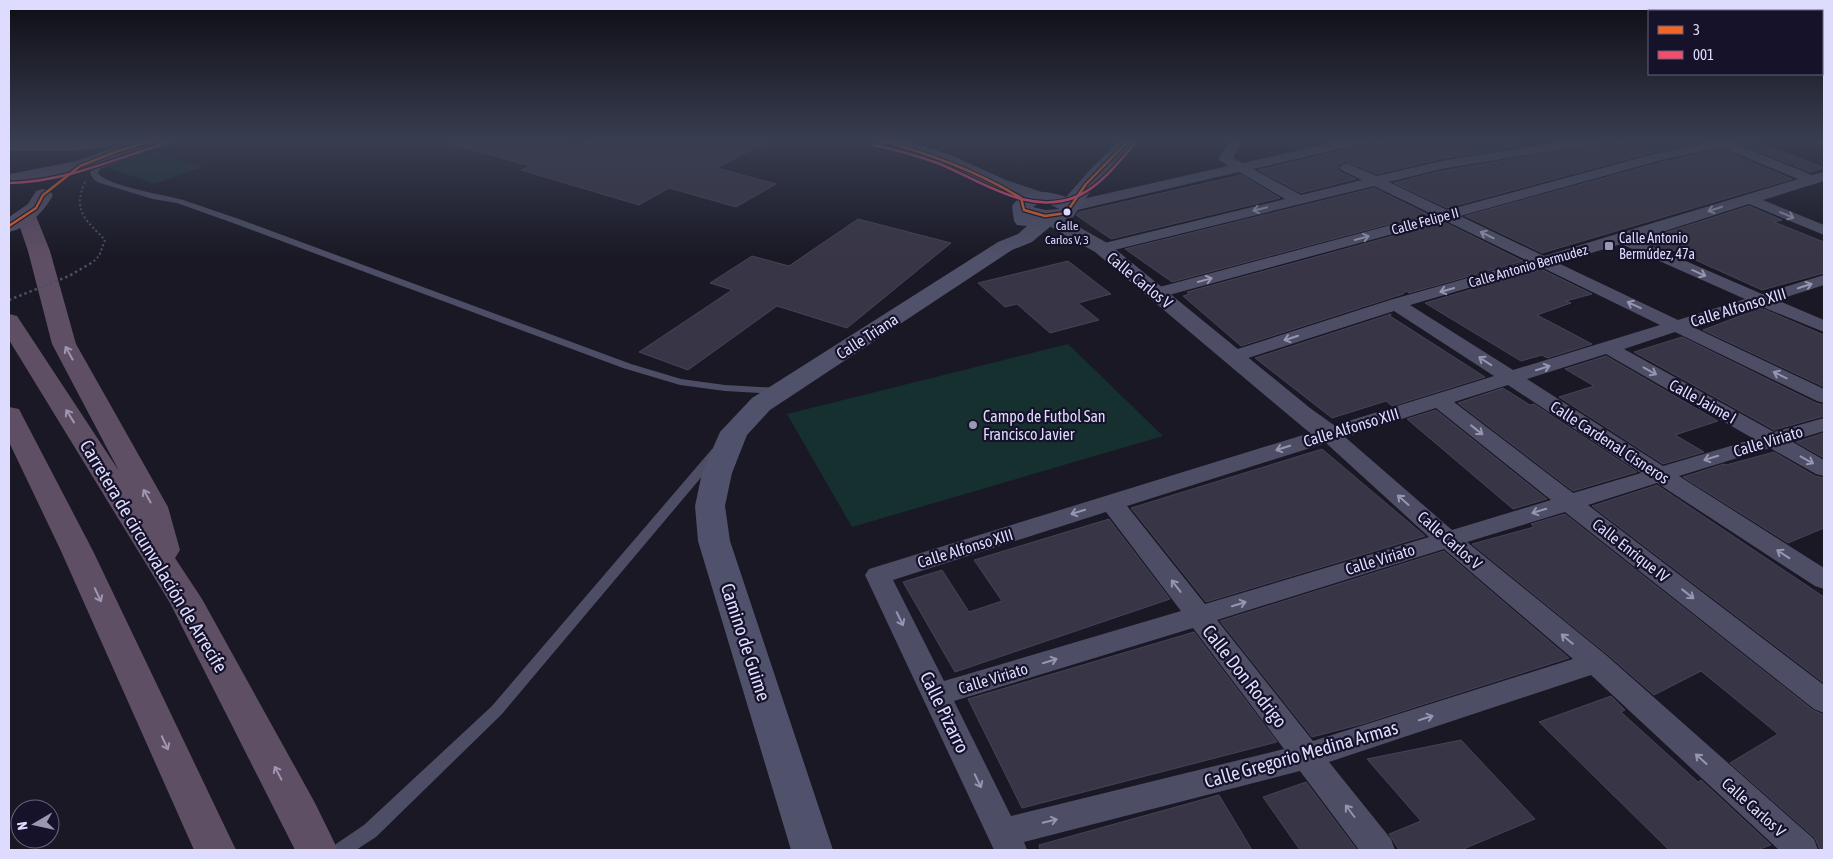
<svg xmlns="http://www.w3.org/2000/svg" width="1833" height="859" viewBox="0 0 1833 859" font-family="'Asap Condensed',sans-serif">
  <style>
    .green { fill: #16302f }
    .building { fill: #383646; stroke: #454357 }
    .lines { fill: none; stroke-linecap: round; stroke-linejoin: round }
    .service { fill: #4d4e65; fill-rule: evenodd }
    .minor { fill: #4d4e65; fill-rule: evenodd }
    .tertiary { fill: #4d4e65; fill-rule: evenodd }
    .secondary { fill: #50516a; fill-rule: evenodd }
    .primary { fill: #554f69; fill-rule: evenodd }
    .motorway { fill: #5f4f65; fill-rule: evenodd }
    .path-bridge-far1 { stroke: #475460; stroke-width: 2; stroke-dasharray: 2 2.5; stroke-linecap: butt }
    .path-bridge { stroke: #475460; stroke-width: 2.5; stroke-dasharray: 2.5 3; stroke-linecap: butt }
    .bus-1-casing { stroke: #15122a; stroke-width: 5 }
    .bus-2-casing { stroke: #15122a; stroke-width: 5 }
    .bus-1 { stroke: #f26522; stroke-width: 2.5 }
    .bus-2 { stroke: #f44d6c; stroke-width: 2.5 }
    .oneway { stroke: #9695b2 }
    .oneway2 { stroke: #9e96b2 }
    .bus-dot { fill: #dedcfe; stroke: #15122a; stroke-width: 2 }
    .poi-dot { fill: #9997b2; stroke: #15122a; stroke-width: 2 }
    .labels { text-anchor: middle; stroke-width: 4.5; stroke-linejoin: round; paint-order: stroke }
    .far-bus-label { font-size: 12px; fill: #dedcfe; stroke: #15122a }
    .far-street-label { font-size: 14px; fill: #dedcfe; stroke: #15122a }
    .far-poi-label { font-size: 14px; fill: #dedcfe; stroke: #15122a; text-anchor: start }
    .street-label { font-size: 16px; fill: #dedcfe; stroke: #15122a }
    .poi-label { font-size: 16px; fill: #dedcfe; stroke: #15122a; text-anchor: start }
    .near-street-label { font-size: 19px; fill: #dedcfe; stroke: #15122a }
  </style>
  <rect width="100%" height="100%" fill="#191824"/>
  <g class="green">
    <path d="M 155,151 L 203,167 L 154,184 L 106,167 Z"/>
    <path d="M 1068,344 L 1163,436 L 852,527 L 787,414 Z"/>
  </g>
  <g class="building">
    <path d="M 452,139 L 551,139 L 576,146 L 591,139 L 772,139 L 717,168 L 776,184 L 736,207 L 669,188 L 639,205 L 521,170 L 530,166 L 452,144 Z"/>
    <path d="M 1374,139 L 1375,142 L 1395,139 L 1510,139 L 1524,146 L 1441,159 L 1377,174 L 1345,161 L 1338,165 L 1337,168 L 1340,172 L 1356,179 L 1301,193 L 1258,170 L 1371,144 Z"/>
    <path d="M 1633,139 L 1704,139 L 1705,141 L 1654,152 L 1447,208 L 1394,183 L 1441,171 Z"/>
    <path d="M 1729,139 L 1750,139 L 1824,168 L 1810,172 Z"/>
    <path d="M 1720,149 L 1792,179 L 1542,253 L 1465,216 L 1662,162 Z"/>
    <path d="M 1241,175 L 1280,198 L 1111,239 L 1076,215 L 1079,212 Z"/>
    <path d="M 1374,188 L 1427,214 L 1172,282 L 1125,249 Z"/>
    <path d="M 1749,206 L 1782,220 L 1774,222 L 1824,242 L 1824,273 L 1762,290 L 1671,249 L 1666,251 L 1642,240 Z"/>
    <path d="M 858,219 L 951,243 L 847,328 L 777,306 L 688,370 L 639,352 L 732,290 L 710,283 L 752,256 L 789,266 Z"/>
    <path d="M 1444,222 L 1523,261 L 1409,293 L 1406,291 L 1403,294 L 1241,346 L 1183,296 L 1189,294 L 1187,292 Z"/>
    <path d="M 1068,261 L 1111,294 L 1078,303 L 1099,320 L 1050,333 L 1017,304 L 1005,307 L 978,283 Z"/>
    <path d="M 1541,269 L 1592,294 L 1566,301 L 1571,303 L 1537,315 L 1592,344 L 1547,358 L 1542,355 L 1521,361 L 1425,303 Z"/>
    <path d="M 1761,308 L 1824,335 L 1824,387 L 1703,330 Z"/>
    <path d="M 1391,314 L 1390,316 L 1485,377 L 1392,406 L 1386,401 L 1332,418 L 1255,358 Z"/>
    <path d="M 1682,337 L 1816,403 L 1824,405 L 1824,416 L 1774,430 L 1634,352 Z"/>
    <path d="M 1606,356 L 1718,421 L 1675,435 L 1704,452 L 1663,464 L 1559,397 L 1594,386 L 1565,369 Z"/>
    <path d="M 1503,388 L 1530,405 L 1534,404 L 1637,472 L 1573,491 L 1458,403 Z"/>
    <path d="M 1436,410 L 1547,499 L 1513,509 L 1407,419 Z"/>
    <path d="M 1824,433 L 1824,458 L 1796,442 Z"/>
    <path d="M 1322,449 L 1425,536 L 1206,602 L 1131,508 Z"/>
    <path d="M 1774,452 L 1815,476 L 1824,478 L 1824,528 L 1788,543 L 1683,477 L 1724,464 L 1726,465 Z"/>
    <path d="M 1657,485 L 1824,597 L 1824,683 L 1592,506 Z"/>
    <path d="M 1565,514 L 1813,710 L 1824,715 L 1824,850 L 1820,850 L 1815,838 L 1730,763 L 1778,734 L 1701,671 L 1654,695 L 1607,654 L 1472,544 L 1534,527 L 1531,524 Z"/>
    <path d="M 1109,519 L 1170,599 L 955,672 L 903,582 L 942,570 L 969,612 L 1002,601 L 974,560 Z"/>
    <path d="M 1444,551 L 1569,658 L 1362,724 L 1312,737 L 1220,621 Z"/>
    <path d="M 1194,632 L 1277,742 L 1022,808 L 968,699 Z"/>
    <path d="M 1611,696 L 1625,710 L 1621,712 L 1698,782 L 1701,780 L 1771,845 L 1757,850 L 1669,850 L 1539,722 Z"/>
    <path d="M 1461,740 L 1535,819 L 1461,850 L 1399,850 L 1389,834 L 1421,821 L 1367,759 Z"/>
    <path d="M 1306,782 L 1357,850 L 1300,850 L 1263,797 Z"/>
    <path d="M 1219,795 L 1252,850 L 1040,850 L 1039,845 Z"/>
  </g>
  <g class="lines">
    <g class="service">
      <path d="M 174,139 L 184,139 L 111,165 L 100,169 L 98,173 C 106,186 167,195 183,200 C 202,206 220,213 239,219 L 631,364 L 681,379 L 725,385 L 778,388 L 783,391 L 778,394 L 725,391 L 680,385 L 623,368 L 233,223 L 177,203 L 153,199 L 100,183 L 94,180 L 90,173 L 94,166 L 105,161 Z"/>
      <path d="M 716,448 L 720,449 L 722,452 L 720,455 L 502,714 L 376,837 L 356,850 L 333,850 L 336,844 L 364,825 L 492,706 L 712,449 Z"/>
    </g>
    <g class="minor">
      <path d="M 1231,139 L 1244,139 L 1233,158 L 1243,163 L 1348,139 L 1372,139 L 1371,142 L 1253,169 L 1301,195 L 1362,180 L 1341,170 L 1339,167 L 1346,163 L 1377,176 L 1441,161 L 1577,139 L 1609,139 L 1603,143 L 1441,169 L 1389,182 L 1447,210 L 1654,154 L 1708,142 L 1706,139 L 1724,139 L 1812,175 L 1824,172 L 1824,181 L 1763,200 L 1824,225 L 1824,235 L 1749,204 L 1637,240 L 1762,294 L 1824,275 L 1824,285 L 1777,300 L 1824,320 L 1824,332 L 1760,306 L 1693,327 L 1824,389 L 1824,403 L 1817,401 L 1675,332 L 1624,349 L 1774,432 L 1824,418 L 1824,431 L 1791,441 L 1824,460 L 1824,476 L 1816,474 L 1770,448 L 1679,476 L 1824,568 L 1824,589 L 1815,586 L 1657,483 L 1588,505 L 1824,685 L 1824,713 L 1814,709 L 1565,512 L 1467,542 L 1606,655 L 1814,839 L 1818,850 L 1779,850 L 1591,675 L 1329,762 L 1391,839 L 1395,850 L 1359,850 L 1300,771 L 1024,842 L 1027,850 L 994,850 L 865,575 L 869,569 L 1494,376 L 1394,311 L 1239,361 L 1232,363 L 1225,361 L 1222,357 L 1225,353 L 1390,300 L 1528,261 L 1444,220 L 1158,298 L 1152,297 L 1149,293 L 1152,289 L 1432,214 L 1374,186 L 1102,253 L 1096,251 L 1094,248 L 1096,245 L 1285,199 L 1239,172 L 1069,212 L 1064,210 L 1061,207 L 1064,204 L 1069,202 L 1228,166 L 1218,159 ZM 1720,147 L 1798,179 L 1544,256 L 1460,216 L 1662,160 ZM 1621,244 L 1745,299 L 1678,320 L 1558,263 ZM 1541,267 L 1660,325 L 1513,370 L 1410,305 ZM 1606,354 L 1754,439 L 1663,466 L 1527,379 ZM 1508,385 L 1641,473 L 1573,493 L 1454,402 ZM 1436,408 L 1551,500 L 1452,530 L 1345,437 ZM 1326,443 L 1429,537 L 1205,604 L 1127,506 ZM 1106,512 L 1181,611 L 944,681 L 893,580 ZM 1444,549 L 1573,659 L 1313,741 L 1217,620 ZM 1193,628 L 1284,749 L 1011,816 L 954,701 Z"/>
      <path d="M 1810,139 L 1824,139 L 1824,146 L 1811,142 Z"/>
    </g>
    <g class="tertiary">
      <path d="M 867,139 L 894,139 L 946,153 L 1006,180 L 1045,193 L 1048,197 L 1045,201 L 1039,202 L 1033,201 L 994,188 L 934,161 L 869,142 Z"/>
      <path d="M 1049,212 L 1056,214 L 1109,244 L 1310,408 L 1338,428 L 1342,434 L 1338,440 C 1319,444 1307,430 1292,418 L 1095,252 L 1042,222 L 1040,218 L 1042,214 Z"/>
    </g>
    <path class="secondary" d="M 1120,139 L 1138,139 L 1093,188 L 1073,217 L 1057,221 L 1032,242 L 1012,250 L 770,410 L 747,435 L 732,473 L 725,506 L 730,541 L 833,850 L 791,850 L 698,541 L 695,506 L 702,473 L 720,432 L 752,398 L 998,242 L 1018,234 L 1027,226 L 1017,225 L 1014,221 L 1012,206 C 1024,188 1049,190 1066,197 L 1089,171 ZM 1039,203 L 1049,204 L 1059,209 L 1045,210 L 1033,207 Z"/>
    <g class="primary">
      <path d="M 139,139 L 166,139 L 164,143 L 124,155 L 86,170 L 17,184 L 9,179 L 10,174 L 76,161 Z"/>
      <path d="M 43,189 L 50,191 L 53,195 C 44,212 28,228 9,232 L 9,217 L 28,204 L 36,191 Z"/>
    </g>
    <g class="motorway">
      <path d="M 87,139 L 140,139 L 138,143 L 132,144 L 73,151 L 9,151 L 9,141 Z"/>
      <path d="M 26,210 L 33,212 L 36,216 L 50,251 L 76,344 L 168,507 L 180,550 L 175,558 L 202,599 L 315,803 L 338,850 L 295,850 L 170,603 L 9,340 L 9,314 L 17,316 L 119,471 L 52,344 L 28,251 L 16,216 L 19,212 Z"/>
      <path d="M 9,407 L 19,409 L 22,415 L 93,551 L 236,850 L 194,850 L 61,551 L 9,442 Z"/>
    </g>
    <path class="path-bridge-far1" d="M 85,182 C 72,211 86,220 105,240 L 99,256 L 92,263"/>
    <path class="path-bridge" d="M 9,300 L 69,276 L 93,262"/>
    <g class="bus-1-casing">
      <g id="bus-1">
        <path d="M 876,139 C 927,153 975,170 1021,198 L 1024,210 L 1045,216 L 1066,213 L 1086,184 L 1130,139"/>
        <path d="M 9,226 L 36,208 L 43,195 L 80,166 L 118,151 L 157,139"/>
      </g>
    </g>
    <g class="bus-2-casing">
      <g id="bus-2">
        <path d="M 874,145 C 896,150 919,156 940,164 C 983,182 1032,218 1080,195 C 1102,184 1119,162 1135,143"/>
        <path d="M 9,183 C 62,182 110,161 160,145"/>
      </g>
    </g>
    <use href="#bus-1" class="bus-1"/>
    <use href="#bus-2" class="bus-2"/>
  </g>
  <defs><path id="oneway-shaft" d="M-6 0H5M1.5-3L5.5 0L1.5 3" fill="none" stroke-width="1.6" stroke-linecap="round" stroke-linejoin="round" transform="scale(1.25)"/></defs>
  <g class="oneway">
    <use href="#oneway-shaft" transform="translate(1260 209) rotate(166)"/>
    <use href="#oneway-shaft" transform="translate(1715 209) rotate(162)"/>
    <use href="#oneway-shaft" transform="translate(1787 215) rotate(23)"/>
    <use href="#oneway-shaft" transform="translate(1487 235) rotate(-154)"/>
    <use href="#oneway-shaft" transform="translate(1362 238) rotate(-15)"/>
    <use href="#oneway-shaft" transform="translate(1699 273) rotate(24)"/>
    <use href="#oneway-shaft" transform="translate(1205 280) rotate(-15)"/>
    <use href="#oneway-shaft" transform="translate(1805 286) rotate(-18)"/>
    <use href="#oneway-shaft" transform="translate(1447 290) rotate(164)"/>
    <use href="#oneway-shaft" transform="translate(1634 305) rotate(-155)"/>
    <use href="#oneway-shaft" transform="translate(1291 338) rotate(162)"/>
    <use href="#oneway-shaft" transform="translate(1485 361) rotate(-147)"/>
    <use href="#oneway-shaft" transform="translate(1543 368) rotate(-17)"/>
    <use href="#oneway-shaft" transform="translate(1650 371) rotate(29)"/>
    <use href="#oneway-shaft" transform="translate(1780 375) rotate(-154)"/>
    <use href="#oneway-shaft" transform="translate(1477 430) rotate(38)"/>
    <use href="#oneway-shaft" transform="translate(1283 448) rotate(163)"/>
    <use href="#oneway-shaft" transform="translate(1711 458) rotate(163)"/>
    <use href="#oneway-shaft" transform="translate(1807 460) rotate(29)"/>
    <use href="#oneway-shaft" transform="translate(1403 500) rotate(-138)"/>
    <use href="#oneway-shaft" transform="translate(1539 511) rotate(163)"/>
    <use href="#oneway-shaft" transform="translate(1078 512) rotate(163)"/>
    <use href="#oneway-shaft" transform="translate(1783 554) rotate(-147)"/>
    <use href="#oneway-shaft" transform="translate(1176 586) rotate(-128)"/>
    <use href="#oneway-shaft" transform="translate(1688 594) rotate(38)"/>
    <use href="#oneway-shaft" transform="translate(1239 604) rotate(-17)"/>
    <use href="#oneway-shaft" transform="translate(900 619) rotate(64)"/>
    <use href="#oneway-shaft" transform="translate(1567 639) rotate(-140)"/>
    <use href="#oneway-shaft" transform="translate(1050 661) rotate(-17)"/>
    <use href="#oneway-shaft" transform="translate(1426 718) rotate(-18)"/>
    <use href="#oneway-shaft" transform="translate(1701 759) rotate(-138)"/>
    <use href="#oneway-shaft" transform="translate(978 781) rotate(64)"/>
    <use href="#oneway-shaft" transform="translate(1350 811) rotate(-127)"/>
    <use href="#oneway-shaft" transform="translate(1050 821) rotate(-14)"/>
  </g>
  <g class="oneway2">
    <use href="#oneway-shaft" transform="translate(69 353) rotate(-119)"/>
    <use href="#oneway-shaft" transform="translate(70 416) rotate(-122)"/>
    <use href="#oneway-shaft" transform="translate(147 496) rotate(-119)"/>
    <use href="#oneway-shaft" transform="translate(98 595) rotate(65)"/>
    <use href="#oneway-shaft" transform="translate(165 743) rotate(65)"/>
    <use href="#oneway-shaft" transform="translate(278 773) rotate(-118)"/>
  </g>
  <linearGradient id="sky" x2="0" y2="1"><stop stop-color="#0e0d14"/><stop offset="0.54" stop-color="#383d50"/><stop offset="1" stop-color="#383d50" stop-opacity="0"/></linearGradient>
  <rect width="1833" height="259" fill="url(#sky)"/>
  <circle class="bus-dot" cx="1067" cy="212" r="4.5"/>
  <g class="poi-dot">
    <rect x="1604" y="241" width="10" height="10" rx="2.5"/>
    <circle cx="973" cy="425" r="5"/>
  </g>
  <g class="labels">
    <g class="far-bus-label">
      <text x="1067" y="230">Calle<tspan x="1067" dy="14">Carlos V, 3</tspan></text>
    </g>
    <g class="far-street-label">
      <text transform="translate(1425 221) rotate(-15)" y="5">Calle Felipe II</text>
      <text transform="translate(1528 266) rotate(-16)" y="5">Calle Antonio Bermudez</text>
    </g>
    <g class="far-poi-label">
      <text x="1619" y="243">Calle Antonio<tspan x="1619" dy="16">Bermúdez, 47a</tspan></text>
    </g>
    <g class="street-label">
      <text transform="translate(1140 280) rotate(39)" y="6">Calle Carlos V</text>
      <text transform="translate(1738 307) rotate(-17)" y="6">Calle Alfonso XIII</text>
      <text transform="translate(867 336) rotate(-33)" y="6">Calle Triana</text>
      <text transform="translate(1703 401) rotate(29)" y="6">Calle Jaime I</text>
      <text transform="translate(1351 427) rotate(-17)" y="6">Calle Alfonso XIII</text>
      <text transform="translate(1768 441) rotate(-17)" y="6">Calle Viriato</text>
      <text transform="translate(1610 442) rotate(33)" y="6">Calle Cardenal Cisneros</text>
      <text transform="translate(1450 540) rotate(41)" y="6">Calle Carlos V</text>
      <text transform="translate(965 548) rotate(-17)" y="6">Calle Alfonso XIII</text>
      <text transform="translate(1631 550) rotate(38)" y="6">Calle Enrique IV</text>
      <text transform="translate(1380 559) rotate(-17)" y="6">Calle Viriato</text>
      <text transform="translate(993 678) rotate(-17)" y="6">Calle Viriato</text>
      <text transform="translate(1754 807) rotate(42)" y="6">Calle Carlos V</text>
    </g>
    <g class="poi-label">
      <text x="983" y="422">Campo de Futbol San<tspan x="983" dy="18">Francisco Javier</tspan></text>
    </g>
    <g class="near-street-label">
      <text transform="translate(154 556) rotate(59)" y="7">Carretera de circunvalación de Arrecife</text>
      <text transform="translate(746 642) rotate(72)" y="7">Camino de Guime</text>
      <text transform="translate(1245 676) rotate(52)" y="7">Calle Don Rodrigo</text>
      <text transform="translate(945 712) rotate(64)" y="7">Calle Pizarro</text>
      <text transform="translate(1301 754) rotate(-16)" y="7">Calle Gregorio Medina Armas</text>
    </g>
  </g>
  <rect width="1833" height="859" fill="none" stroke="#dedcfe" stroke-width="20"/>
  <rect x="1648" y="10" width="175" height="65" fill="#15122a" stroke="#65637f"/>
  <rect x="1658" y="26" width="25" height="8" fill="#f26522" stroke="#65637f"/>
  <text x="1693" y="35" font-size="15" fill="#dedcfe">3</text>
  <rect x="1658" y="51" width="25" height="8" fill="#f44d6c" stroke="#65637f"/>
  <text x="1693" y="60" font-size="15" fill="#dedcfe">001</text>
  <g transform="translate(35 824) rotate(261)"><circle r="24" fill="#15122a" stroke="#65637f"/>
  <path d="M0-4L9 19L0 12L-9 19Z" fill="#9997b2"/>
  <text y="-8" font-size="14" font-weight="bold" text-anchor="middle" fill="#dedcfe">N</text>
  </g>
</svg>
